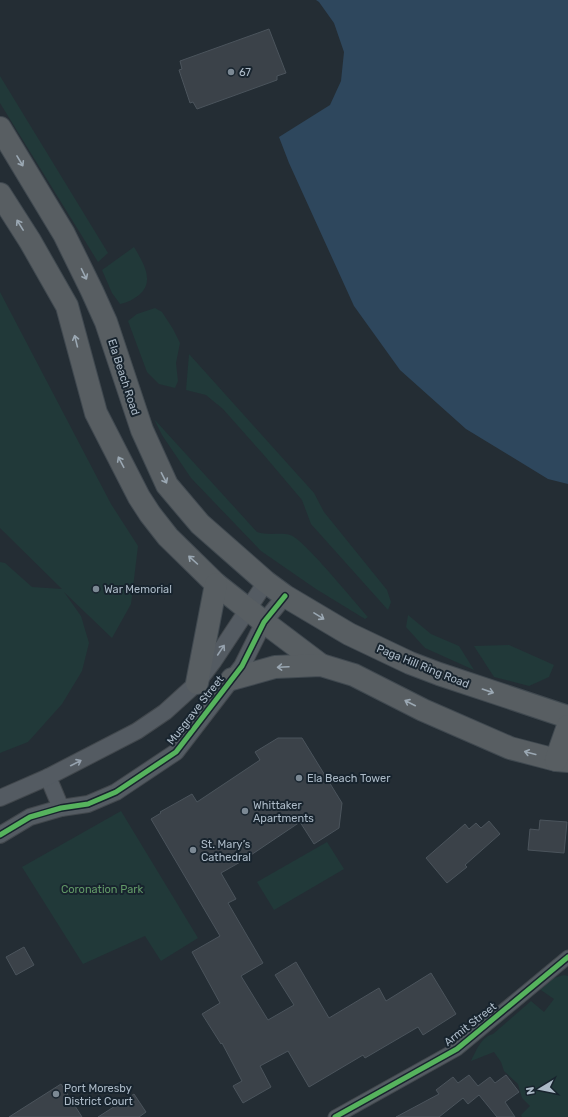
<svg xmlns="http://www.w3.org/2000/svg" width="568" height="1117" viewBox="0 0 568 1117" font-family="Rubik,sans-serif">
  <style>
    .green { fill: #213939 }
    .water { fill: #2e475d }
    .building { fill: #3b4249; stroke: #4b545c }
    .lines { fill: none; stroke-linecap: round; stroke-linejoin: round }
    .minor-casing { stroke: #41474c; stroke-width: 15 }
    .tertiary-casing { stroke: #41474c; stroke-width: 18 }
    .trunk-casing { stroke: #404950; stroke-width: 24 }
    .minor { stroke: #545b62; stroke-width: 13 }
    .tertiary { stroke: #545b62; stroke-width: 16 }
    .trunk { stroke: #585e62; stroke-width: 22 }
    .cycleway-casing { stroke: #18242e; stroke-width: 8 }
    .cycleway { stroke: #56b35d; stroke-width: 5 }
    .oneway { stroke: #9ba8b3 }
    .oneway2 { stroke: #96a2ae }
    .poi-dot { fill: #7c8994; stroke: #18242e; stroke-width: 1.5 }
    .labels { text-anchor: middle; stroke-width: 4; stroke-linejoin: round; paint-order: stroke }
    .poi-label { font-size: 11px; fill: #acbac7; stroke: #18242e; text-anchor: start }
    .street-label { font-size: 11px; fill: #acbac7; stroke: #18242e }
    .park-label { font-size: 11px; fill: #629967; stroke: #18242e }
  </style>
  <rect width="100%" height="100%" fill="#242d34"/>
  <g class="green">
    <path d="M 0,76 L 108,253 L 98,262 L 0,103 Z"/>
    <path d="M 134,247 C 142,261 156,281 139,295 C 132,300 129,302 120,304 L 112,293 L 102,270 Z"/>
    <path d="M 0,292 L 111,504 L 138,546 L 131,604 L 112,638 L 64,592 L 81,616 L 89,643 L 82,671 L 62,704 L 28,742 L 0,753 L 0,562 L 5,563 L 32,587 L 62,589 L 0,528 Z"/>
    <path d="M 155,308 L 162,312 L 173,329 L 180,343 L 176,363 L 178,381 L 175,388 L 159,384 L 147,372 L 128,321 L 137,314 Z"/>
    <path d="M 189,354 L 314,493 L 324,512 L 387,590 L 391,602 L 388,610 L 311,524 L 302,500 L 263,454 L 223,409 L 206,395 L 186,390 Z"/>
    <path d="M 154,419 L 257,532 C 269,536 280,532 290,535 C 303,538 356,604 368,617 L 365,619 L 316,589 L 261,551 L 191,478 L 162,435 Z"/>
    <path d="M 408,615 L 431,634 L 459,646 L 474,670 L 425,648 L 406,627 Z"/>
    <path d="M 509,645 L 554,665 L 549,677 L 529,686 L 494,677 L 474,646 Z"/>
    <path d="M 121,811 L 198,938 L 161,961 L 145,936 L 83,964 L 22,867 Z"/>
    <path d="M 327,842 L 344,869 L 274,910 L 257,882 Z"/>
    <path d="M 564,975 L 568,976 L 568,1117 L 522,1117 L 521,1115 L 530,1106 L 522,1098 L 518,1084 L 504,1071 L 501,1062 L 494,1052 L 471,1061 C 476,1051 481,1037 493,1034 L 531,1001 L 544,1012 L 554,999 L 538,988 L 547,980 Z"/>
  </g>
  <path class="water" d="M 316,0 L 568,0 L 568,484 L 548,479 L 466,429 L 400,370 L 354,306 L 289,163 L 279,137 L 330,105 L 341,81 L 344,52 L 334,23 L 319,2 Z"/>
  <g class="building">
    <path d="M 269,29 L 286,73 L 277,76 L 277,80 L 197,109 L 193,102 L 190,103 L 179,70 L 182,69 L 180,61 Z"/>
    <path d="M 278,738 L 302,738 L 342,803 L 339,828 L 314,844 L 300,822 L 242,861 L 221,873 L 236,899 L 228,903 L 263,963 L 241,976 L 268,1020 L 294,1005 L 275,975 L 296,962 L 329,1018 L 379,988 L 386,1001 L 431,973 L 456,1014 L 423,1035 L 418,1027 L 365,1058 L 363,1055 L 309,1087 L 288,1051 L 260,1066 L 271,1087 L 243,1103 L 233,1086 L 242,1081 L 222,1043 L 221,1044 L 202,1014 L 220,1003 L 192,952 L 220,936 L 151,819 L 161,813 L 160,812 L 192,794 L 197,802 L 260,760 L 255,752 Z"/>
    <path d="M 540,820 L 567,822 L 564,853 L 528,850 L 530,829 L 539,830 Z"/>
    <path d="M 489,821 L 500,834 L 465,865 L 467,867 L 447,883 L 426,858 L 465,824 L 469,829 L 476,823 L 481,828 Z"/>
    <path d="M 24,947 L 34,965 L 16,975 L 6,957 Z"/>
    <path d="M 469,1075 L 478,1086 L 490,1077 L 495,1083 L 506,1075 L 519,1092 L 505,1102 L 515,1117 L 497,1117 L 479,1095 L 468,1104 L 463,1098 L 439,1117 L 396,1117 L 439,1094 L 436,1090 L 453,1077 L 458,1083 Z"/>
    <path d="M 61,1084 L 82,1117 L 9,1117 Z"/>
    <path d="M 134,1094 L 146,1112 L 139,1117 L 98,1117 Z"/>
  </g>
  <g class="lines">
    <g class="minor-casing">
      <path id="minor" d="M 335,1117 L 457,1049 L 568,957"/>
    </g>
    <g class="tertiary-casing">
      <g id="tertiary">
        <path d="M 48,777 L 61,808"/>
        <path d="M 0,798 L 48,777 L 137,731 L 165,712 L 197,683 L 213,662 L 266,582"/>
        <path d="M 0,835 L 30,817 L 61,808 L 88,804 L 116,792 L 176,752 L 242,666 L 264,622 L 285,596"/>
      </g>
    </g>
    <g class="trunk-casing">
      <g id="trunk">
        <path d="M 0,128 L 64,234 L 92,291 L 106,322 L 142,430 L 167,485 L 200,524 L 266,582 L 285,596 L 349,634 L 410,663 L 439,674 L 568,717"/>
        <path d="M 0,194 L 30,241 L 67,306 L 96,413 L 139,497 L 150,514 L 168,537 L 216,584 L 264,622 L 321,665"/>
        <path d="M 232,679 L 275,667 L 321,665 L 354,675 L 423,710 L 510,748 L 556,760 L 568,761"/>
        <path d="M 197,683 L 216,584"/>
        <path d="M 556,760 L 568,726"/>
      </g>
    </g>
    <use href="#minor" class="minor"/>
    <use href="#tertiary" class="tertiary"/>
    <use href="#trunk" class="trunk"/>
    <g class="cycleway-casing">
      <g id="cycleway">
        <path d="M 0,835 L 30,817 L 61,808 L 88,804 L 116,792 L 176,752 L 242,666 L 264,622 L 285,596"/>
        <path d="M 335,1117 L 457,1049 L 568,957"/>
      </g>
    </g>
    <use href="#cycleway" class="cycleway"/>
  </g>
  <defs><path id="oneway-shaft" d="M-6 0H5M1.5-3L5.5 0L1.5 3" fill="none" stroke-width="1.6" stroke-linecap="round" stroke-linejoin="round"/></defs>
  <g class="oneway">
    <use href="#oneway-shaft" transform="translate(20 161) rotate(59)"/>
    <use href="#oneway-shaft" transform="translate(20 225) rotate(-122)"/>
    <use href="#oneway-shaft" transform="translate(84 274) rotate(64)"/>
    <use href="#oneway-shaft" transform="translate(76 341) rotate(-104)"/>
    <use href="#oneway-shaft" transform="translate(121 462) rotate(-118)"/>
    <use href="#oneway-shaft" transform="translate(164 478) rotate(63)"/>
    <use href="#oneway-shaft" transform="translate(193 560) rotate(-138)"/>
    <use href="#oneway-shaft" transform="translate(319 616) rotate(32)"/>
    <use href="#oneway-shaft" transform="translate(283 667) rotate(177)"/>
    <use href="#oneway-shaft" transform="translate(488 691) rotate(19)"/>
    <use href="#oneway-shaft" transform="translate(410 703) rotate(-153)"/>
    <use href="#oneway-shaft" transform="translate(530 753) rotate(-165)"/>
  </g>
  <g class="oneway2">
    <use href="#oneway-shaft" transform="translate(221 650) rotate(-56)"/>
    <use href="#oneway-shaft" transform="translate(76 763) rotate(-27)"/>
  </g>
  <g class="poi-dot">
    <circle cx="231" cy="72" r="4"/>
    <circle cx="96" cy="589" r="4"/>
    <circle cx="299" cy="778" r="4"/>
    <circle cx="245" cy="811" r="4"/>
    <circle cx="193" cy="850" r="4"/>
    <circle cx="56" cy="1094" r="4"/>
  </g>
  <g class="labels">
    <g class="poi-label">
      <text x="239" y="76">67</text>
      <text x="104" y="593">War Memorial</text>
      <text x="307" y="782">Ela Beach Tower</text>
      <text x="253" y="809">Whittaker<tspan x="253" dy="13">Apartments</tspan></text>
      <text x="201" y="848">St. Mary’s<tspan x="201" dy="13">Cathedral</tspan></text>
      <text x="64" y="1092">Port Moresby<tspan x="64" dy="13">District Court</tspan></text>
    </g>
    <g class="street-label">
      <text transform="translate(124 377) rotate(72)" y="4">Ela Beach Road</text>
      <text transform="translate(423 666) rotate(22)" y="4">Paga Hill Ring Road</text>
      <text transform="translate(195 710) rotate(-52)" y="4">Musgrave Street</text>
      <text transform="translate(470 1024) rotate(-38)" y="4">Armit Street</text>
    </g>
    <g class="park-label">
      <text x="102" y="893">Coronation Park</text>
    </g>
  </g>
  <g transform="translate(540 1089) rotate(260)" stroke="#18242e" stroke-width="3" paint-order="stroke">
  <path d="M0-3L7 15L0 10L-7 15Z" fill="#acbac7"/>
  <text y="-6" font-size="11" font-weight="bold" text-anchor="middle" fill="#acbac7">N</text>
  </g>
</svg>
